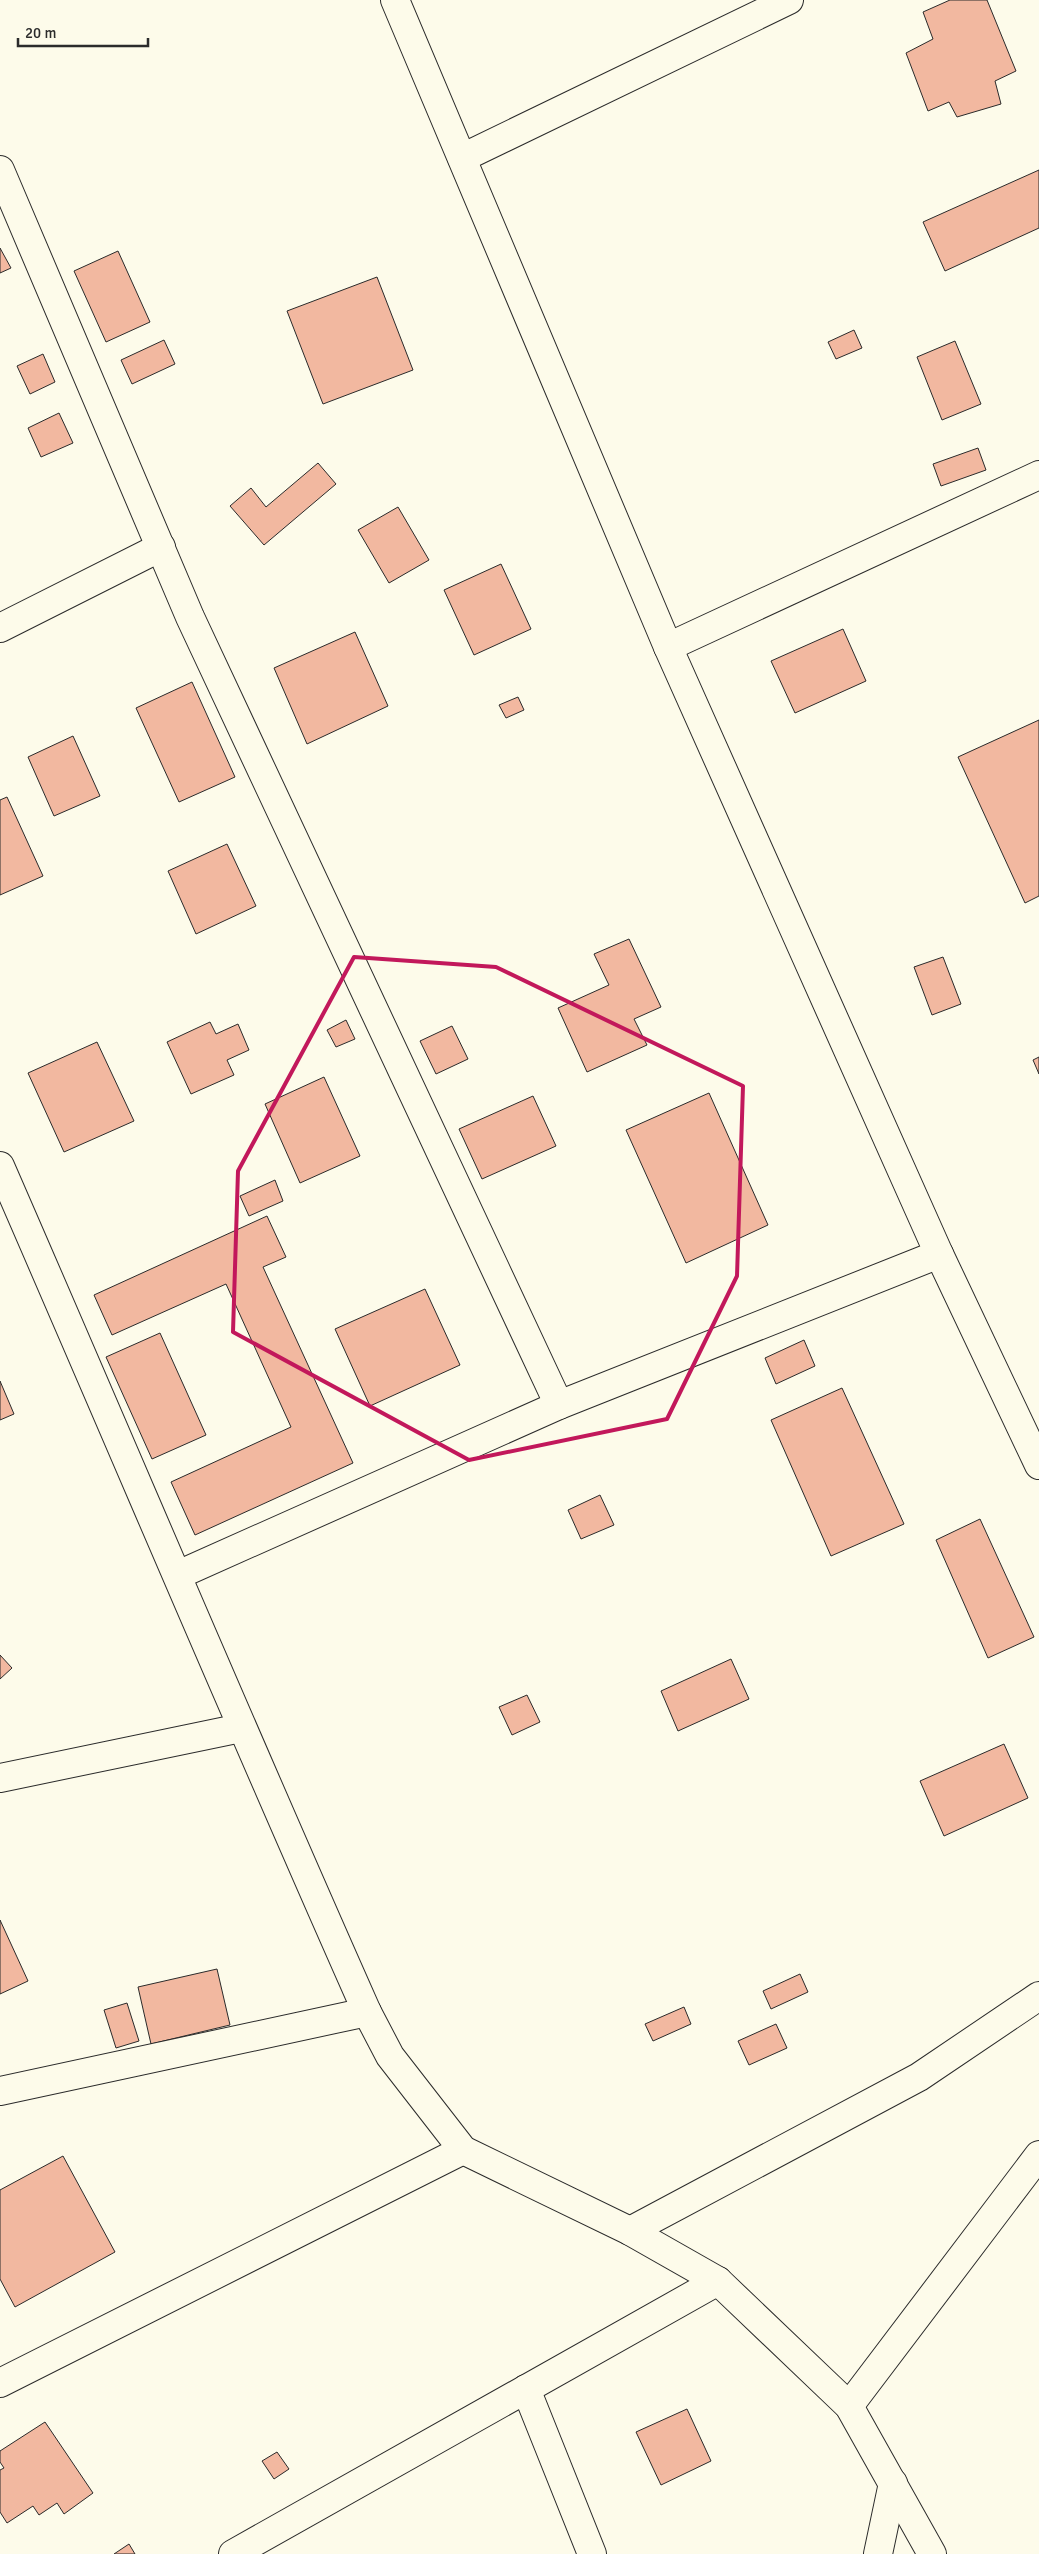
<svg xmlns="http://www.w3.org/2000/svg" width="1039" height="2554" viewBox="0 0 1039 2554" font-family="Signika,sans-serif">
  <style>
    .building { fill: #f2b8a0; stroke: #2b2b2b }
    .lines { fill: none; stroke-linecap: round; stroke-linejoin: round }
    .minor-casing { stroke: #2b2b2b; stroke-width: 30 }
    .minor { stroke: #fdfbea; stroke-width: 28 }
    .marked { fill: none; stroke: #c2185b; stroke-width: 4; stroke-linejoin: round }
  </style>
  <rect width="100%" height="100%" fill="#fdfbea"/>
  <g class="building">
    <path d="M 950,0 L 987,0 L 1016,71 L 995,81 L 1001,104 L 957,117 L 949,102 L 928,111 L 906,53 L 933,39 L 923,12 Z"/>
    <path d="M 1039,170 L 1039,228 L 945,271 L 923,222 Z"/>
    <path d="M 0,248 L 11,268 L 0,273 Z"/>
    <path d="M 118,251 L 150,322 L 106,342 L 74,271 Z"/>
    <path d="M 377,277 L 413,370 L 323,404 L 287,311 Z"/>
    <path d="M 854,330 L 862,348 L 836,359 L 828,342 Z"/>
    <path d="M 164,340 L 175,364 L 132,384 L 121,360 Z"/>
    <path d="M 955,341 L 981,404 L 942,420 L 917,357 Z"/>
    <path d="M 43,354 L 55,382 L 30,394 L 17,366 Z"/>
    <path d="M 59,413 L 73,443 L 41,457 L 28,428 Z"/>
    <path d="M 978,448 L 986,470 L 941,486 L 933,464 Z"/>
    <path d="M 318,463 L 336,484 L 264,545 L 230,506 L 251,488 L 266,507 Z"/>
    <path d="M 398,507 L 429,560 L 389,583 L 358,530 Z"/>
    <path d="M 501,564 L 531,629 L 474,655 L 444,590 Z"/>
    <path d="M 843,629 L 866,681 L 795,713 L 771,661 Z"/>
    <path d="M 355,632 L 388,706 L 307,744 L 274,668 Z"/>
    <path d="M 192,682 L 235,777 L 179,802 L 136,708 Z"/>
    <path d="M 518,697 L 524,710 L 506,718 L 499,705 Z"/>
    <path d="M 1039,720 L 1039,896 L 1025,903 L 958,757 Z"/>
    <path d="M 73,736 L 100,796 L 54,816 L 28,757 Z"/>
    <path d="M 7,797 L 43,876 L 0,895 L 0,800 Z"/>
    <path d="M 227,844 L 256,906 L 196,934 L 168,871 Z"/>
    <path d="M 629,939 L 661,1007 L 634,1019 L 647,1045 L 587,1072 L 558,1008 L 609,985 L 594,954 Z"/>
    <path d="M 943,957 L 961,1004 L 932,1015 L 914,967 Z"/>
    <path d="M 346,1020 L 355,1039 L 336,1047 L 327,1030 Z"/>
    <path d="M 210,1022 L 216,1034 L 238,1024 L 249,1050 L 227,1060 L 234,1075 L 191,1094 L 167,1042 Z"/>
    <path d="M 452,1026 L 468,1059 L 436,1074 L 420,1041 Z"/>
    <path d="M 97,1042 L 134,1121 L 64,1152 L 28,1073 Z"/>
    <path d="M 1039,1057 L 1039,1074 L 1033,1060 Z"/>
    <path d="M 324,1077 L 360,1156 L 300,1183 L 265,1104 Z"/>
    <path d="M 709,1093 L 768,1225 L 686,1263 L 626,1130 Z"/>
    <path d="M 533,1096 L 556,1146 L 482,1179 L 459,1129 Z"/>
    <path d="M 275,1180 L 283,1201 L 249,1216 L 240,1196 Z"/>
    <path d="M 267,1216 L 286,1257 L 263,1267 L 353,1463 L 195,1535 L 171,1482 L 291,1427 L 226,1284 L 112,1335 L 94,1295 Z"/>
    <path d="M 425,1289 L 460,1365 L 370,1406 L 335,1329 Z"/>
    <path d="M 160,1333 L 206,1435 L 152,1459 L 106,1357 Z"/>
    <path d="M 804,1340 L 815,1366 L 776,1384 L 765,1358 Z"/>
    <path d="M 0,1381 L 14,1414 L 0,1420 Z"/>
    <path d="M 842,1388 L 904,1524 L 831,1556 L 771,1420 Z"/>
    <path d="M 600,1495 L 614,1525 L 581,1539 L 568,1510 Z"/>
    <path d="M 980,1519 L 1034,1637 L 988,1658 L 936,1540 Z"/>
    <path d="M 0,1655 L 12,1668 L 0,1679 Z"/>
    <path d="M 731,1659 L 749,1699 L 678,1731 L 661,1691 Z"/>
    <path d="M 527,1695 L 540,1722 L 512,1735 L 499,1707 Z"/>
    <path d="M 1004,1744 L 1028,1798 L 944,1836 L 920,1781 Z"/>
    <path d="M 0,1920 L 28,1981 L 0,1994 Z"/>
    <path d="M 217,1969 L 230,2025 L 151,2044 L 138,1987 Z"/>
    <path d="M 800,1974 L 808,1992 L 771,2009 L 763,1991 Z"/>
    <path d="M 127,2003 L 139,2041 L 116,2048 L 104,2010 Z"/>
    <path d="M 684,2007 L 691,2024 L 653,2041 L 645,2024 Z"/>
    <path d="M 776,2024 L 787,2048 L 749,2065 L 738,2041 Z"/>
    <path d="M 63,2156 L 115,2252 L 15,2307 L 0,2279 L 0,2190 Z"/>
    <path d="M 687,2409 L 711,2461 L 661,2485 L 636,2432 Z"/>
    <path d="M 45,2422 L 93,2493 L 64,2514 L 57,2503 L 39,2515 L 33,2506 L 7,2523 L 0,2512 L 0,2470 L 4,2468 L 0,2462 L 0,2451 Z"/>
    <path d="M 277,2452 L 289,2469 L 274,2479 L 262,2461 Z"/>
    <path d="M 129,2544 L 135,2554 L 114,2554 Z"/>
  </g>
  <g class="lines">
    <g class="minor-casing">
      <g id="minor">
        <path d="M 395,0 L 668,647 L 939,1254 L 1039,1465"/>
        <path d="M 462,158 L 789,0"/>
        <path d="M 0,170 L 190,617 L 559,1405"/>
        <path d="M 0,628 L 161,547"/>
        <path d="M 668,647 L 1039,475"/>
        <path d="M 0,1166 C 123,1448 242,1731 367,2012 L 390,2056 L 463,2150 L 630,2231 L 718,2281 L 849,2406 L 932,2554"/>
        <path d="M 178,1575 L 559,1405 L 939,1254"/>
        <path d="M 0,1778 L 241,1728"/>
        <path d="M 0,2091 L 367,2012"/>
        <path d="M 630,2231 L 919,2077 L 1039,1996"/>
        <path d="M 0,2383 L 463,2150"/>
        <path d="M 526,2389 L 592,2554"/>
        <path d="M 849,2406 L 1039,2155"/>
        <path d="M 233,2554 L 718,2281"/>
        <path d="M 878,2554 L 893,2483"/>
      </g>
    </g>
    <use href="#minor" class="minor"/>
  </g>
  <path class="marked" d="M 354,957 L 496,967 L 743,1086 L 737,1276 L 667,1419 L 469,1460 L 233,1332 L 238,1171 Z"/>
  <path d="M18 38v8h130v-8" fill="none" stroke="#2b2b2b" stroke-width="2.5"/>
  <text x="25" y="38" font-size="15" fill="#2b2b2b" stroke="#fdfbea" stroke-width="4" paint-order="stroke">20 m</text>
</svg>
